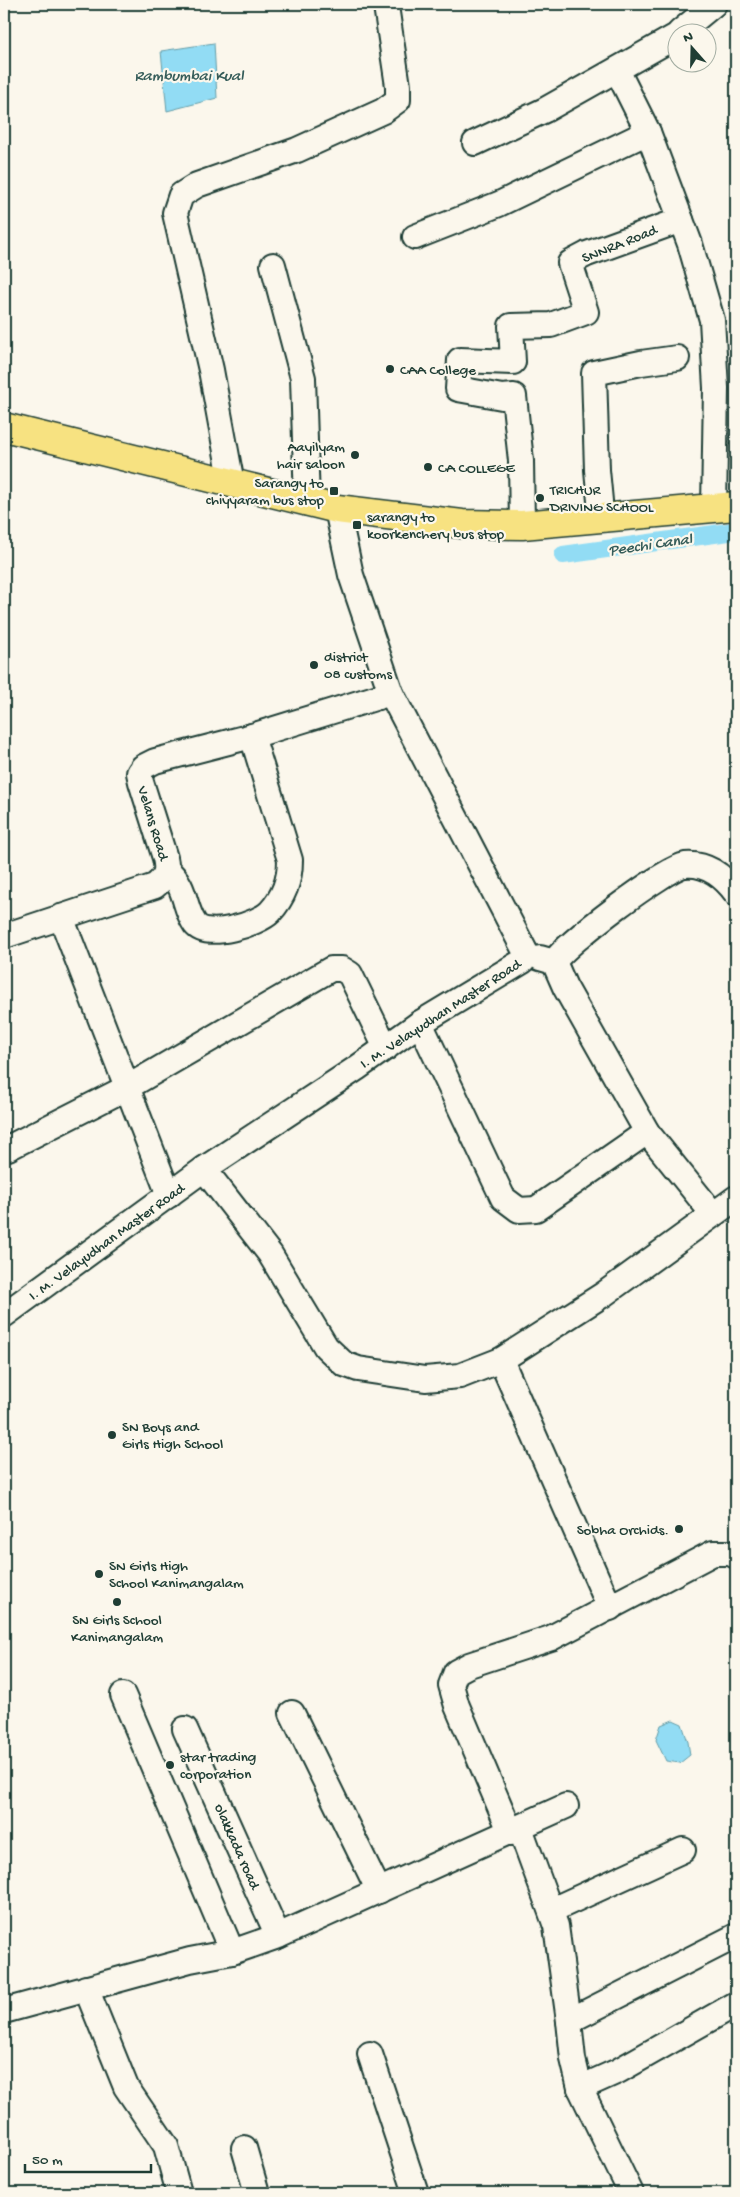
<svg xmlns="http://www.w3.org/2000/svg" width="740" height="2197" viewBox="0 0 740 2197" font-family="'Gochi Hand',sans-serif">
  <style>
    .water { fill: #92dcf4; stroke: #649ca7 }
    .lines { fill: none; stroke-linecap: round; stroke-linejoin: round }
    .canal { stroke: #92dcf4; stroke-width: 18 }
    .minor-casing { stroke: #1f3d34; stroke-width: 28 }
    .major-casing { stroke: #1f3d34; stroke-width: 31 }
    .minor { stroke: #fbf7ec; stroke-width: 24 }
    .major { stroke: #f7e281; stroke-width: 28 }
    .poi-dot { fill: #1f3d34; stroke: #fbf7ec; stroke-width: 2 }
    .labels { text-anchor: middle; stroke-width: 4.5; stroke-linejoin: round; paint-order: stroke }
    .street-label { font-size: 15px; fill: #1f3d34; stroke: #fbf7ec }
    .poi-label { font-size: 15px; fill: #1f3d34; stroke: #fbf7ec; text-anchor: start }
    .water-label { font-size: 16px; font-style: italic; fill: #365d5a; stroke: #fbf7ec }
  </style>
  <rect width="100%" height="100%" fill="#fbf7ec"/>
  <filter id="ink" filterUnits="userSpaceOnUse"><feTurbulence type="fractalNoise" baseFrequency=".02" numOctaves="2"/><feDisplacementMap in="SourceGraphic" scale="10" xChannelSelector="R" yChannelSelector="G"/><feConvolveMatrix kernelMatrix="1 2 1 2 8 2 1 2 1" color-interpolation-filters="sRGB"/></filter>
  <g filter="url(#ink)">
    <g class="water">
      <path d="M 214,43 L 217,98 L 167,111 L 161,51 Z"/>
      <path d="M 673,1720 L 682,1724 L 688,1742 L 690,1755 L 680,1763 L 666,1761 L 656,1740 L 661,1725 Z"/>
    </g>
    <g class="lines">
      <path class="canal" d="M 563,555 L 736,531"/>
      <g class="minor-casing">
        <g id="minor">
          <path d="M 680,32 L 714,4"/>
          <path d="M 617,70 L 648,132 L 690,244 L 712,320 L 716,388 L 714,508"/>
          <path d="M 475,143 L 545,110 L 678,35"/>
          <path d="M 415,237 L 499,204 L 648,132"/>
          <path d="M 273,265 L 303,378 L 307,503"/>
          <path d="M 232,484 L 211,370 L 175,213 L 181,195 L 197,185 L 297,150 L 383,111 L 398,100 L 398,86 L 386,6"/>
          <path d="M 599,519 L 600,501 L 597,470 L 594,373 L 641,363 L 677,358"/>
          <path d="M 522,525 L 521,461 L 514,396 L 502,397 L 458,389 L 460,360 L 513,362 L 511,326 L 551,325 L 586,312 L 570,263 L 587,254 L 681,220"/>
          <path d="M 167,870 C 187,886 183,907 195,924 C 207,940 258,924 270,912 C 284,897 290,879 290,860 L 252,736"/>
          <path d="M 61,917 L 169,1195"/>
          <path d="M 4,936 L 155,886 C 166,877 168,871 165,858 L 141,782 L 139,773 L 143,767 L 155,761 L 252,736 L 391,693"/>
          <path d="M 540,958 L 554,962 C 566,943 665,868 685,865 C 707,863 724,877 736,893"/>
          <path d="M 554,962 L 565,987 L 647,1132 L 713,1214"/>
          <path d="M 420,1023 L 503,1198 L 519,1210 L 536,1209 L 647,1132"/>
          <path d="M 8,1148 L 128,1087 L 331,969 L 342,969 L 350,974 L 386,1048"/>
          <path d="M 204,1169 L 270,1254 L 326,1347 L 344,1364 L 358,1369 L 425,1379 L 460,1376 L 501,1360 L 604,1294 L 736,1198"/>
          <path d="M 4,1315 L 204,1169 L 357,1068 L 420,1023 L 523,961 L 526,953 L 391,693 L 351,575 L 337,509"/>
          <path d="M 501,1360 L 610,1608"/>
          <path d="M 123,1695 L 232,1952"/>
          <path d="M 292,1713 L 379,1891"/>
          <path d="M 185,1729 L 278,1936"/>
          <path d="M 520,1828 L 556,1926 L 569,2021 L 736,1936"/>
          <path d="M 511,1833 L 457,1706 L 451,1685 L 456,1672 L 469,1665 L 551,1638 L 713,1553 L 730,1553 L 736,1556"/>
          <path d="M 552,1910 L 683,1850"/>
          <path d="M 86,1988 L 126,2087 L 166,2146 L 179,2193"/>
          <path d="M 4,2011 L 190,1960 L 232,1952 L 278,1936 L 566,1806"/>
          <path d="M 569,2021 L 573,2059 L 580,2088 L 618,2071 L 736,2004"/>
          <path d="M 370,2054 L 416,2193"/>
          <path d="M 580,2088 L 631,2193"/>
          <path d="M 244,2148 L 257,2193"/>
        </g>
      </g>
      <g class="major-casing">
        <path id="major" d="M 4,427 L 337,509 L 462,524 L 522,525 L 736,506"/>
      </g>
      <use href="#minor" class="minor"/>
      <use href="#major" class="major"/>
    </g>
  </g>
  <g class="poi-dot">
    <circle cx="390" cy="369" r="5"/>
    <circle cx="355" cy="455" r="5"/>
    <circle cx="428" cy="467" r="5"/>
    <rect x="329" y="486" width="10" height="10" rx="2.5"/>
    <circle cx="540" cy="498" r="5"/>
    <rect x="352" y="520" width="10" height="10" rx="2.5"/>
    <circle cx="314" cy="665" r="5"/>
    <circle cx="112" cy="1435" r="5"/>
    <circle cx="679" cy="1529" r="5"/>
    <circle cx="99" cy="1574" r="5"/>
    <circle cx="117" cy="1602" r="5"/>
    <circle cx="170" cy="1765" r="5"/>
  </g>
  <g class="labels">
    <g class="street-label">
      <text transform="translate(619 243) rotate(-22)" y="5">SNNRA Road</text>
      <text transform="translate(154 823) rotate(73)" y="5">Velans Road</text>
      <text transform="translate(440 1013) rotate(-33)" y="5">I. M. Velayudhan Master Road</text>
      <text transform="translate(106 1241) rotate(-36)" y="5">I. M. Velayudhan Master Road</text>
      <text transform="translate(238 1846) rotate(66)" y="5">olakkada road</text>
    </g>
    <g class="poi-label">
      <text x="400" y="374">CAA College</text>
      <text x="345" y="451" text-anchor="end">Aayilyam<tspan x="345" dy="17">hair saloon</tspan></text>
      <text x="438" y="472">CA COLLEGE</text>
      <text x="324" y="487" text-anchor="end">Sarangy to<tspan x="324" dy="17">chiyyaram bus stop</tspan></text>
      <text x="550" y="494">TRICHUR<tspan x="550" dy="17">DRIVING SCHOOL</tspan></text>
      <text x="367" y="521">sarangy to<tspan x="367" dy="17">koorkenchery bus stop</tspan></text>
      <text x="324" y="661">district<tspan x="324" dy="17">08 customs</tspan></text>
      <text x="122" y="1431">SN Boys and<tspan x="122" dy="17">Girls High School</tspan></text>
      <text x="669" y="1534" text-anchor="end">Sobha Orchids.</text>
      <text x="109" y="1570">SN Girls High<tspan x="109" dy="17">School Kanimangalam</tspan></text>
      <text x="117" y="1624" text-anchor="middle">SN Girls School<tspan x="117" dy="17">Kanimangalam</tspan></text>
      <text x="180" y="1761">star trading<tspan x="180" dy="17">corporation</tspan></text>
    </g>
    <g class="water-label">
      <text x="189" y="80">Rambumbai Kual</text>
      <text transform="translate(650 543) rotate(-8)" y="6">Peechi Canal</text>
    </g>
  </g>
  <rect width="740" height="2197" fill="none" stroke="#fbf7ec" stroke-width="20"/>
  <rect x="10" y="10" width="720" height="2177" fill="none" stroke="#1f3d34" stroke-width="2" filter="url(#ink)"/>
  <g transform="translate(692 48) rotate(340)"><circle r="24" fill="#fbf7ec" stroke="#a3ada2"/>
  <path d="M0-4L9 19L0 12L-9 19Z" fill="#1f3d34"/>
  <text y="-8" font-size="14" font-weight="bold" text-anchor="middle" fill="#1f3d34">N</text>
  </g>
  <path d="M25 2164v8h126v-8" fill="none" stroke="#1f3d34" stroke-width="2.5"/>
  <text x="32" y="2164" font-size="15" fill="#1f3d34" stroke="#fbf7ec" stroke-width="4" paint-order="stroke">50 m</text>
</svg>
